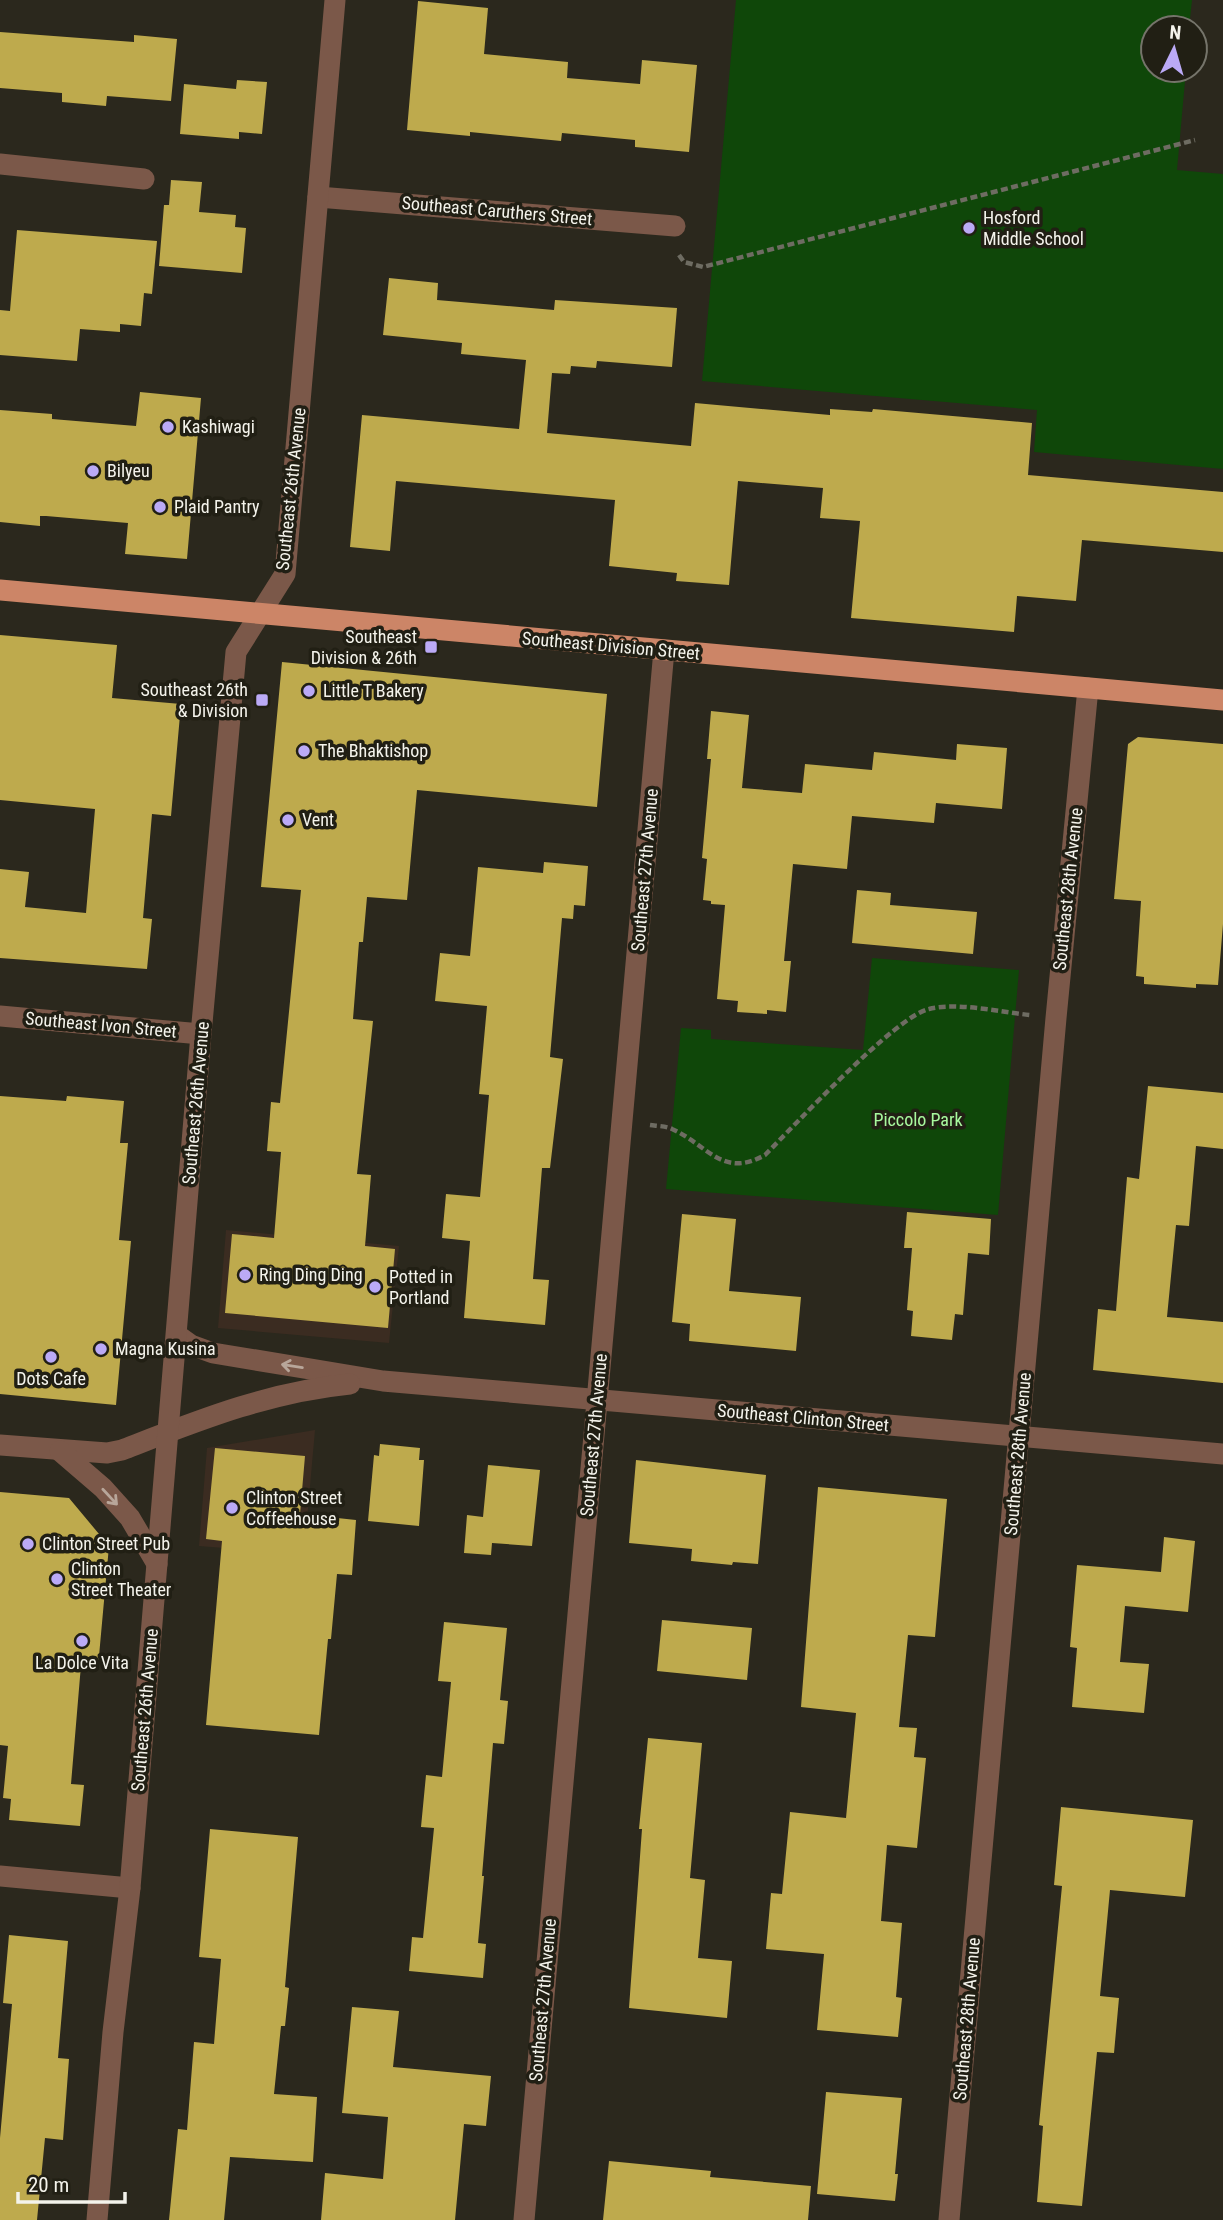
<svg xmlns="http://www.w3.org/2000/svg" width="1223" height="2220" viewBox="0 0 1223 2220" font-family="'Roboto Condensed',sans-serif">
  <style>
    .commercial { fill: #3b2c21 }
    .green { fill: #0f4709 }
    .building { fill: #beaa4d }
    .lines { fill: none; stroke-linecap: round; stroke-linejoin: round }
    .path { stroke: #6e6c62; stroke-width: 4.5; stroke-dasharray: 7 3.5; stroke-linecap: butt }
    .minor { stroke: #7b5849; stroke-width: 21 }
    .major { stroke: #cc8567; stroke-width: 21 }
    .oneway { stroke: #b8a69a }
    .poi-dot { fill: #bbaaf6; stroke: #211f14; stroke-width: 2.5 }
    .labels { text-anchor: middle; stroke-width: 7; stroke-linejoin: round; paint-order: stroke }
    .street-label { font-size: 18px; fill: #f4f3eb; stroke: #211f14 }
    .poi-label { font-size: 18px; fill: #f4f3eb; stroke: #211f14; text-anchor: start }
    .park-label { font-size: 18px; fill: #a8f99e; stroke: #211f14 }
  </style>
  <rect width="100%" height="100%" fill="#2b281d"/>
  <g class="commercial">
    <path d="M 226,1230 L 399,1246 L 389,1343 L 218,1328 Z"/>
    <path d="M 315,1430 L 307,1520 L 273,1552 L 199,1546 L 207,1448 Z"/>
  </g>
  <g class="green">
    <path d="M 736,0 L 1192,0 L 1189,28 L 1153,28 L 1153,70 L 1186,70 L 1177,170 L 1223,174 L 1223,469 L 1034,452 L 1037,410 L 702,381 Z"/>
    <path d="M 872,958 L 1019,970 L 998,1215 L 666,1189 L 681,1028 L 711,1030 L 711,1039 L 863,1050 Z"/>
  </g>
  <g class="building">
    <path d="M 418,1 L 488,8 L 484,54 L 568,62 L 567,78 L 640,84 L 642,60 L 697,65 L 689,152 L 635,147 L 635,140 L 562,133 L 561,141 L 470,132 L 470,136 L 407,130 Z"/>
    <path d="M 0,32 L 134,42 L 134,35 L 177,39 L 171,101 L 107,96 L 106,106 L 62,102 L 62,93 L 0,88 Z"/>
    <path d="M 237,80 L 267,82 L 262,134 L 239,132 L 239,139 L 180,134 L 184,84 L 236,89 Z"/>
    <path d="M 171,180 L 202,182 L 199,212 L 236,215 L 235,227 L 246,228 L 242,273 L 159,266 L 164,205 L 169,205 Z"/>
    <path d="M 17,230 L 157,241 L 152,294 L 144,293 L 141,326 L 120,324 L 120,332 L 80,329 L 77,361 L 0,355 L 0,310 L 10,311 Z"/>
    <path d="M 389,278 L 438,283 L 437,300 L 554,310 L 555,300 L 677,308 L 672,367 L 597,361 L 596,368 L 571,366 L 570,374 L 552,373 L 547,433 L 691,446 L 695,403 L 830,415 L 830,409 L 872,412 L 873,409 L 1032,423 L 1028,475 L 1223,492 L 1223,552 L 1082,540 L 1076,601 L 1017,596 L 1014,632 L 851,618 L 860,521 L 820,518 L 823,488 L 738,481 L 729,585 L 676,581 L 677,573 L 609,566 L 615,500 L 396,481 L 390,551 L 350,547 L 362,415 L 519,429 L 526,360 L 461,354 L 462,343 L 383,335 Z"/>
    <path d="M 140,392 L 201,398 L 187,559 L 125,554 L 128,523 L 46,516 L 40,516 L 40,526 L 0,522 L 0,410 L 52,414 L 52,419 L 136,426 Z"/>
    <path d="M 0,635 L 117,645 L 112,698 L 181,704 L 171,816 L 152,814 L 143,918 L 152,919 L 147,969 L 0,958 L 0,869 L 29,872 L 25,907 L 86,913 L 95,809 L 0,800 Z"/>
    <path d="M 282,662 L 607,694 L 597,807 L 417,790 L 407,900 L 367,897 L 363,942 L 359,942 L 353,1019 L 373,1021 L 357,1174 L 371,1175 L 365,1246 L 395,1249 L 388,1328 L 225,1313 L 232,1234 L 274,1238 L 281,1152 L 267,1151 L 271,1102 L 280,1103 L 301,890 L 261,887 Z"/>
    <path d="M 711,711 L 749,715 L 742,788 L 802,793 L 805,764 L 872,770 L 874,752 L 956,760 L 957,744 L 1007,748 L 1002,809 L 936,803 L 934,823 L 852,816 L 847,869 L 793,864 L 784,961 L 791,961 L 786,1012 L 767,1010 L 767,1014 L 737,1012 L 738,1001 L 717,999 L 725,905 L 711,904 L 711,901 L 703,900 L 707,859 L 702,858 L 711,759 L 707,759 Z"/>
    <path d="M 1138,737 L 1223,744 L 1223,924 L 1218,985 L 1196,984 L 1196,988 L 1144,984 L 1144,977 L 1136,976 L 1141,901 L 1114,899 L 1128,744 Z"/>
    <path d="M 544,862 L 588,866 L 585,906 L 574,905 L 573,919 L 562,918 L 550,1057 L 563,1059 L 550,1168 L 542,1168 L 533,1279 L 549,1280 L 545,1325 L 464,1318 L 470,1241 L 442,1238 L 446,1194 L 480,1197 L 489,1095 L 479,1094 L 487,1006 L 435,1001 L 440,953 L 470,956 L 478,867 L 543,873 Z"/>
    <path d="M 857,890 L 891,893 L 890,905 L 977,912 L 973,954 L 852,943 Z"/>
    <path d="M 1148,1086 L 1223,1093 L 1223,1149 L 1196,1146 L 1189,1226 L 1176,1225 L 1167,1317 L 1223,1322 L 1223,1383 L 1093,1370 L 1098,1309 L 1116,1311 L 1127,1177 L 1139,1179 Z"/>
    <path d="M 0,1096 L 66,1101 L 67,1096 L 124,1101 L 120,1143 L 128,1143 L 119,1240 L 131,1241 L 116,1405 L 0,1394 Z"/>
    <path d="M 907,1212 L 991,1219 L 989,1255 L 968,1253 L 963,1315 L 955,1314 L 952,1340 L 911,1336 L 913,1311 L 907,1310 L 912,1248 L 904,1248 Z"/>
    <path d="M 682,1214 L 736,1219 L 729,1291 L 801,1297 L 796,1351 L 689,1341 L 690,1324 L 672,1322 Z"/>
    <path d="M 380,1444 L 420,1448 L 419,1460 L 424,1460 L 419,1526 L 368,1521 L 374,1455 L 379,1456 Z"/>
    <path d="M 215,1448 L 305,1456 L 300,1514 L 356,1520 L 352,1575 L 337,1574 L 331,1639 L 328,1639 L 319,1735 L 206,1725 L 222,1541 L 206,1539 Z"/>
    <path d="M 636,1460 L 766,1475 L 758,1564 L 733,1562 L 732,1565 L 691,1561 L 692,1549 L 629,1543 Z"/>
    <path d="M 488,1465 L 540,1470 L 532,1546 L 492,1543 L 491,1555 L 464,1553 L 467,1515 L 483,1517 Z"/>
    <path d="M 818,1487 L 947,1499 L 935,1637 L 908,1635 L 899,1727 L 917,1728 L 914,1757 L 926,1758 L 917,1848 L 887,1845 L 881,1921 L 902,1923 L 896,1997 L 902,1998 L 898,2037 L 817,2030 L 824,1954 L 766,1949 L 771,1893 L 782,1894 L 790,1812 L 846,1818 L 856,1713 L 801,1707 Z"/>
    <path d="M 0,1492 L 69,1498 L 109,1546 L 98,1667 L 81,1665 L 71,1784 L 84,1785 L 80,1826 L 9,1820 L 11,1799 L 3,1798 L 8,1746 L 0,1745 Z"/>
    <path d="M 1164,1537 L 1195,1541 L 1188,1612 L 1125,1606 L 1120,1662 L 1149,1664 L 1144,1713 L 1072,1707 L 1077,1648 L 1070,1647 L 1077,1565 L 1161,1572 Z"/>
    <path d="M 662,1620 L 752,1628 L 747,1680 L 657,1671 Z"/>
    <path d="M 444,1622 L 507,1628 L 500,1700 L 508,1701 L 504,1744 L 493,1743 L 482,1876 L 484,1876 L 478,1943 L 486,1944 L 483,1978 L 409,1971 L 412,1937 L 423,1938 L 434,1828 L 421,1827 L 426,1775 L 442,1777 L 451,1682 L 438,1681 Z"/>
    <path d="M 648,1738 L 702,1743 L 690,1878 L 705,1880 L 698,1958 L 732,1961 L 727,2018 L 629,2008 L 642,1829 L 639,1829 Z"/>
    <path d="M 1061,1807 L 1193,1820 L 1185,1897 L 1110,1890 L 1100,1996 L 1119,1998 L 1114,2053 L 1097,2052 L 1082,2206 L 1037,2202 L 1043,2126 L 1039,2125 L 1062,1886 L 1054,1885 Z"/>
    <path d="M 210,1829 L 298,1837 L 285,1987 L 289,1988 L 285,2026 L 281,2026 L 274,2094 L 317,2097 L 313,2162 L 230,2157 L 224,2220 L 169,2220 L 178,2129 L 187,2130 L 194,2042 L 214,2044 L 221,1959 L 199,1957 Z"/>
    <path d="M 9,1935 L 68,1941 L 58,2058 L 69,2059 L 63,2140 L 45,2138 L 37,2220 L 0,2220 L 0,2138 L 12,2004 L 3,2003 Z"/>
    <path d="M 352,2007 L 399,2011 L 393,2067 L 491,2076 L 486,2126 L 464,2124 L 455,2220 L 321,2220 L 325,2173 L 383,2179 L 388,2117 L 342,2113 Z"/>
    <path d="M 826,2092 L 902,2098 L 895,2174 L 898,2174 L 895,2201 L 817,2194 Z"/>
    <path d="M 609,2161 L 711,2171 L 710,2177 L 811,2186 L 808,2220 L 603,2220 Z"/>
  </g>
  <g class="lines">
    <g class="path">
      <path d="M 679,255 L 684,262 L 703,267 L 1195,140"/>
      <path d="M 650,1125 C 657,1126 666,1126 672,1129 C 708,1145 722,1179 765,1155 C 794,1126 896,1016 929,1009 C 958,1002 1000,1012 1030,1015"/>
    </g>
    <g class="minor">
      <path d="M 0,164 L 144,179"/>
      <path d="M 318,197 L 675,226"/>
      <path d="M 0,1016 L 201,1034"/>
      <path d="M 177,1335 L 191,1345 L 213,1353 L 383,1381 L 1223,1454"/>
      <path d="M 0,1445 L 107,1453 L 122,1450 C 197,1421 268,1392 350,1384"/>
      <path d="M 60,1451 L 103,1488 L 130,1518 L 157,1564"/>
      <path d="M 0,1876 L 130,1888"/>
      <path d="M 97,2220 L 113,2032 L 130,1888 L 201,1034 L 236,652 L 285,574 L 335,0"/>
      <path d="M 524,2220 L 664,650"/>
      <path d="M 949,2220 L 1056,1018 L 1088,688"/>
    </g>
    <path class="major" d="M 0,590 L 1223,700"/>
  </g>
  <defs><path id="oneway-shaft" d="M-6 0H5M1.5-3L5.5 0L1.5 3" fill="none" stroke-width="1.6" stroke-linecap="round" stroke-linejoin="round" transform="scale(1.75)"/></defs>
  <g class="oneway">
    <use href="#oneway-shaft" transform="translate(292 1366) rotate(-171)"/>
    <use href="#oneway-shaft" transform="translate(110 1497) rotate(47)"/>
  </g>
  <g class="poi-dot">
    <circle cx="969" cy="228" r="7"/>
    <circle cx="168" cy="427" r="7"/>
    <circle cx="93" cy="471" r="7"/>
    <circle cx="160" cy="507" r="7"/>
    <rect x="424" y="640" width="14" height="14" rx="3.5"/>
    <circle cx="309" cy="691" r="7"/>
    <rect x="255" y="693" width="14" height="14" rx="3.5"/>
    <circle cx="304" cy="751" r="7"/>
    <circle cx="288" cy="820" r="7"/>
    <circle cx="245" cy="1275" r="7"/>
    <circle cx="375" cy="1287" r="7"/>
    <circle cx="101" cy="1349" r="7"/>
    <circle cx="51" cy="1357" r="7"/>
    <circle cx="232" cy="1508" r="7"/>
    <circle cx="28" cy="1544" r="7"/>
    <circle cx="57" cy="1579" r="7"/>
    <circle cx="82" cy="1641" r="7"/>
  </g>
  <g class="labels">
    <g class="street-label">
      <text transform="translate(497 211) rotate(5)" y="6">Southeast Caruthers Street</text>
      <text transform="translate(291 489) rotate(-84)" y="6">Southeast 26th Avenue</text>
      <text transform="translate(611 646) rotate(5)" y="6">Southeast Division Street</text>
      <text transform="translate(645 870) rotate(-85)" y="6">Southeast 27th Avenue</text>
      <text transform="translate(1068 889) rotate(-84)" y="6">Southeast 28th Avenue</text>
      <text transform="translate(101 1025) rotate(5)" y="6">Southeast Ivon Street</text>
      <text transform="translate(196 1103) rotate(-85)" y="6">Southeast 26th Avenue</text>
      <text transform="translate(803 1418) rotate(5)" y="6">Southeast Clinton Street</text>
      <text transform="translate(594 1435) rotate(-85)" y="6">Southeast 27th Avenue</text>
      <text transform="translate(1018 1454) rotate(-85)" y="6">Southeast 28th Avenue</text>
      <text transform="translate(145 1710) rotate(-85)" y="6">Southeast 26th Avenue</text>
      <text transform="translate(543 2000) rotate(-85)" y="6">Southeast 27th Avenue</text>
      <text transform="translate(967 2019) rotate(-85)" y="6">Southeast 28th Avenue</text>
    </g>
    <g class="poi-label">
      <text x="983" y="224">Hosford<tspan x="983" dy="21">Middle School</tspan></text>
      <text x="182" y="433">Kashiwagi</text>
      <text x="107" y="477">Bilyeu</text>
      <text x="174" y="513">Plaid Pantry</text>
      <text x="417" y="643" text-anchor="end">Southeast<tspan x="417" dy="21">Division &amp; 26th</tspan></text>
      <text x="248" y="696" text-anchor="end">Southeast 26th<tspan x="248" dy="21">&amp; Division</tspan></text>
      <text x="323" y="697">Little T Bakery</text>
      <text x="318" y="757">The Bhaktishop</text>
      <text x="302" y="826">Vent</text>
      <text x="259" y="1281">Ring Ding Ding</text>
      <text x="389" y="1283">Potted in<tspan x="389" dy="21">Portland</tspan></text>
      <text x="115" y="1355">Magna Kusina</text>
      <text x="51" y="1385" text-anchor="middle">Dots Cafe</text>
      <text x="246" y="1504">Clinton Street<tspan x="246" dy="21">Coffeehouse</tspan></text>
      <text x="42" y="1550">Clinton Street Pub</text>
      <text x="71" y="1575">Clinton<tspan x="71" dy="21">Street Theater</tspan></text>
      <text x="82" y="1669" text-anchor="middle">La Dolce Vita</text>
    </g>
    <g class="park-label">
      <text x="918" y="1126">Piccolo Park</text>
    </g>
  </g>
  <g transform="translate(1174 49) rotate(5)"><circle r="33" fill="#211f14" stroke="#75746a" stroke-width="2"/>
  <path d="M0-5L12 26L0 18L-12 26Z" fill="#bbaaf6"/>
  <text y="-10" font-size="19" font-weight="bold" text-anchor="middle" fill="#f4f3eb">N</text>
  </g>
  <path d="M18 2192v10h107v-10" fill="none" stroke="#f4f3eb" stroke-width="3.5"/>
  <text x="28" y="2192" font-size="21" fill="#f4f3eb" stroke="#211f14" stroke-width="5" paint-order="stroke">20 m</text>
</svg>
